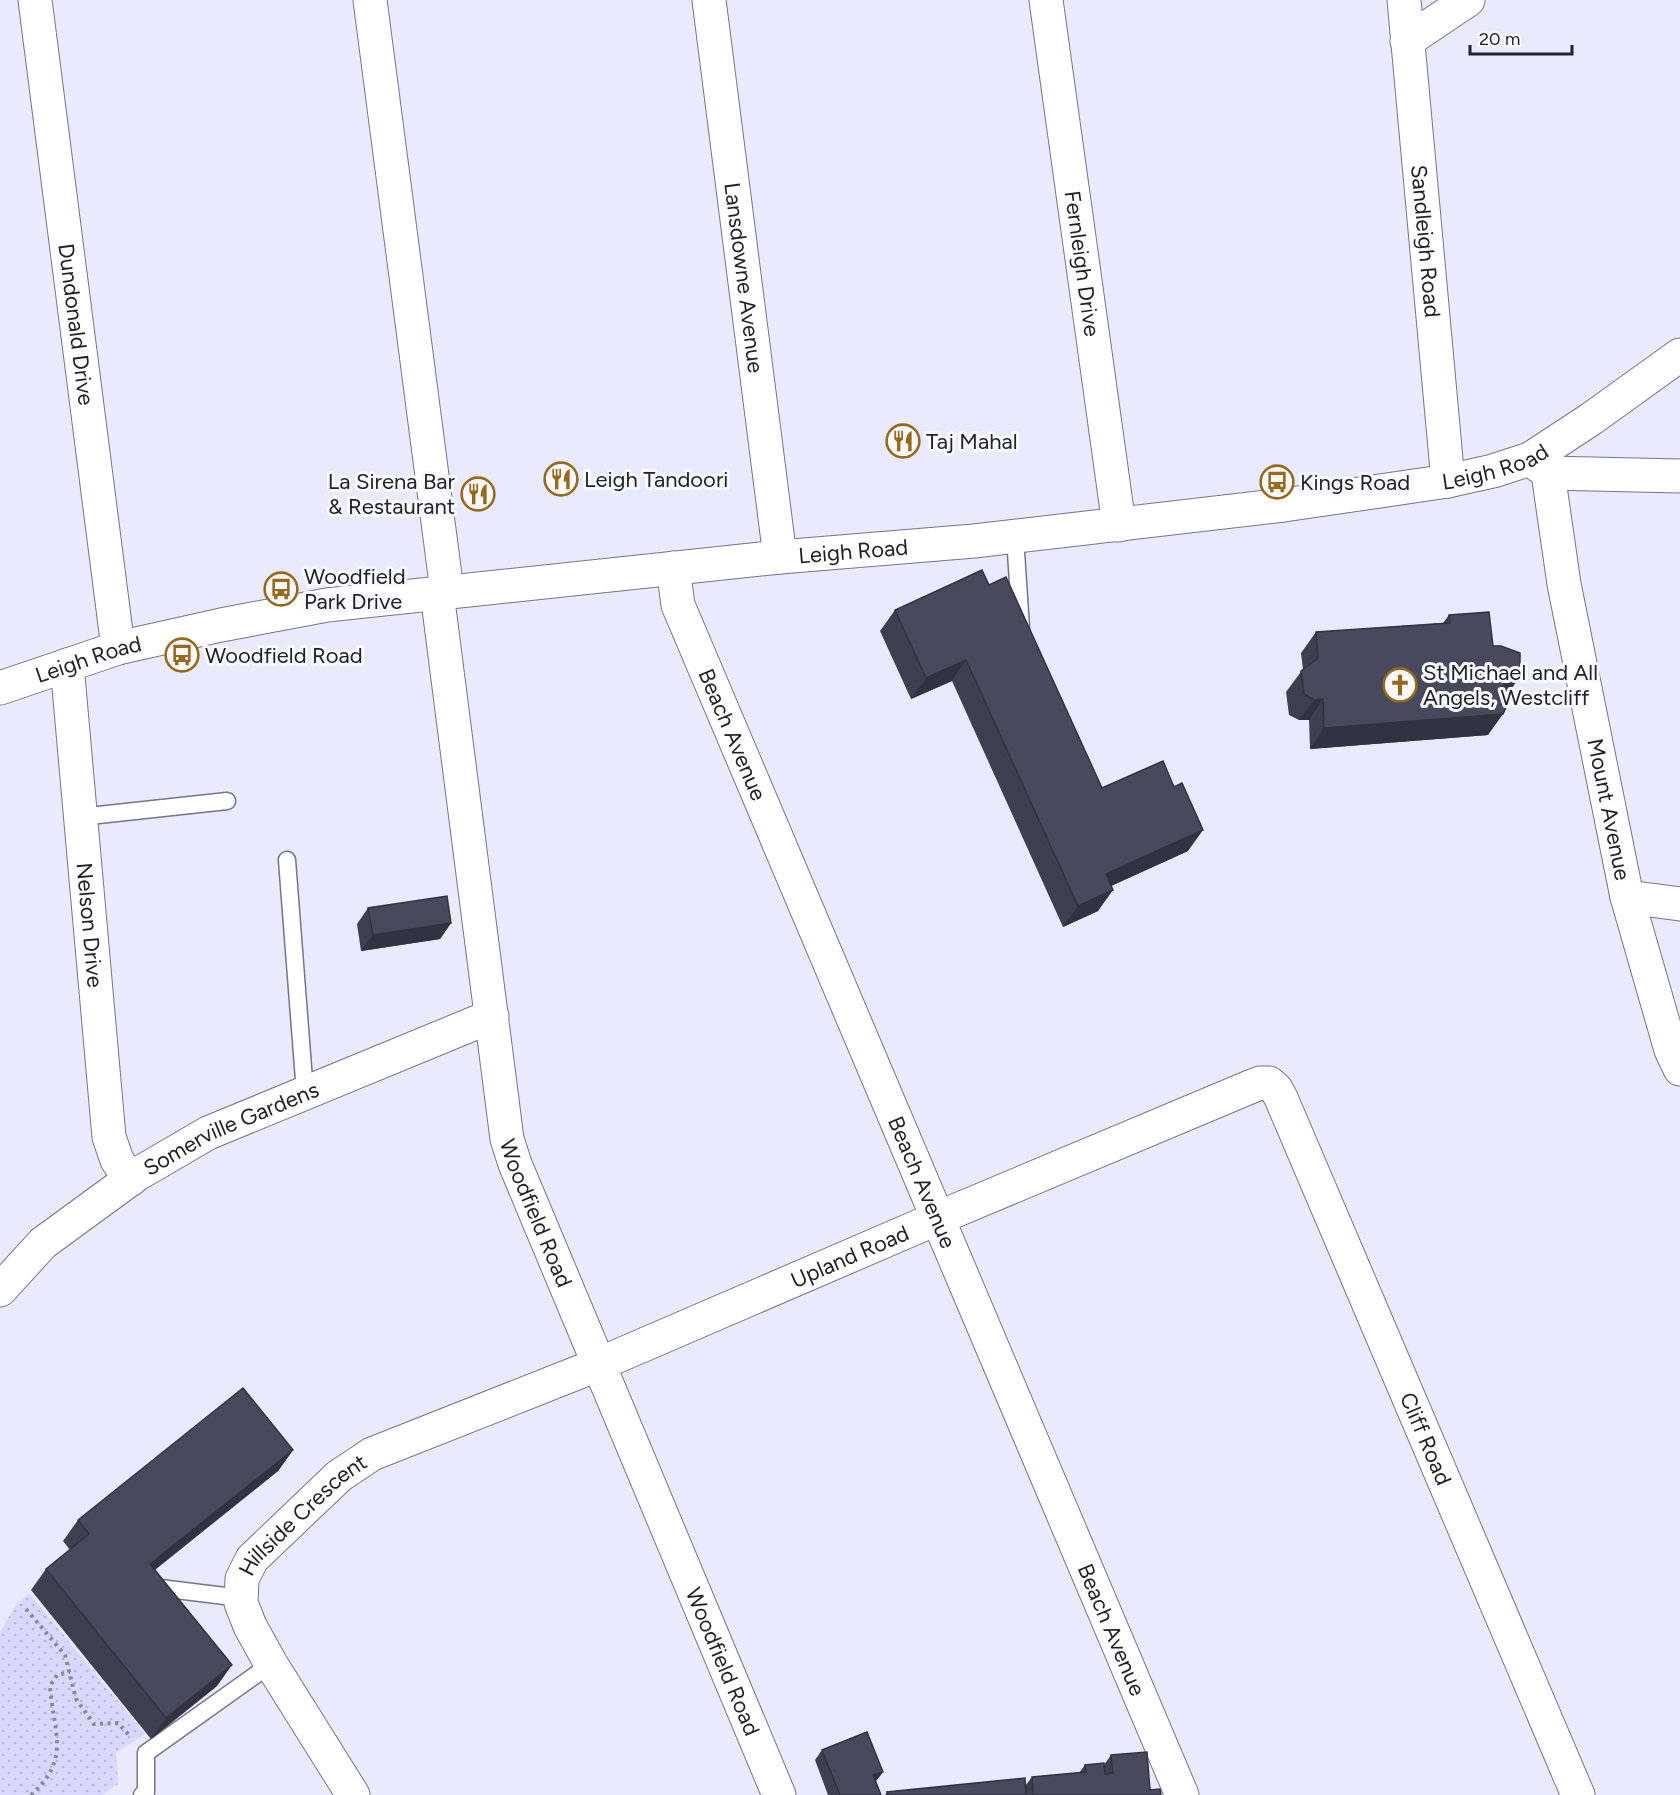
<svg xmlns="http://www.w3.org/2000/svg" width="1680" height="1795" viewBox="0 0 1680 1795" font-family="Figtree,sans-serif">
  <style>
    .garden { fill: url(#garden-dots) }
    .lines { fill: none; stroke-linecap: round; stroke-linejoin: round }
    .service-casing { stroke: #74748b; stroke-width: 19 }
    .minor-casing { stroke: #74748b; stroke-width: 35 }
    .tertiary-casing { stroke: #74748b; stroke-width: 35 }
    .path { stroke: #898998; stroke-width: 4; stroke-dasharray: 3 4.5; stroke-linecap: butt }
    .service { stroke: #fff; stroke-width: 16 }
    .minor { stroke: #fff; stroke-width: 33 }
    .tertiary { stroke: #fff; stroke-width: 33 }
    .wall { fill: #3e3f50 }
    .shaded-wall { fill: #323341 }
    .building { fill: #48495d; stroke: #323341; stroke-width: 1.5 }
    .labels { text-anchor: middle; stroke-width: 6; stroke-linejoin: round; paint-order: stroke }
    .street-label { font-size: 22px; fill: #21212a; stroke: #f8f8fd }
    .poi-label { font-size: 22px; fill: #21212a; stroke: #f8f8fd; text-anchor: start }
  </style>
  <defs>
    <pattern id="garden-dots" width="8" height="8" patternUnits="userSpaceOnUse" patternTransform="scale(1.5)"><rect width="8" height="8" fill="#d8d8fe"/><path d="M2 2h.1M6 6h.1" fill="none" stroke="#b9b9da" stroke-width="1.8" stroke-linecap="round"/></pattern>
  </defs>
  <rect width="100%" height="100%" fill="#e9eafe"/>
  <path class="garden" d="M 29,1593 L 145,1734 L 116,1753 L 118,1784 L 102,1795 L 0,1795 L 0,1632 L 17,1603 Z"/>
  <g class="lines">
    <g class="service-casing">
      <g id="service">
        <path d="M 1015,537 L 1021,628"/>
        <path d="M 80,817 L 227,801"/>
        <path d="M 287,860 L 305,1093"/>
        <path d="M 152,1587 L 241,1598"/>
        <path d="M 142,1795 L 146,1792 L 146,1753 L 271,1664"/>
      </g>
    </g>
    <g class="minor-casing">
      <g id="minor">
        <path id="s1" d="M 35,0 L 118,648"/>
        <path d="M 370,0 L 447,591"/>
        <path id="s2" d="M 709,0 L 780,557"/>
        <path id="s3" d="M 1046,0 L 1119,525"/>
        <path id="s4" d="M 1404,0 L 1448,481"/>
        <path d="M 1407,41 L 1468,0"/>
        <path id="s5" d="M 1548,473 L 1564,584 L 1627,897 L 1671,1050 L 1680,1069"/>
        <path id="s6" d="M 673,568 L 678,605 L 1182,1795"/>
        <path id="s7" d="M 437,593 L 507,1139 L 515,1164 L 779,1795"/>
        <path id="s8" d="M 67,665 L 109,1137 L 117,1160 L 130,1180"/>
        <path d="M 1627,897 L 1680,904"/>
        <path id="s9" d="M 0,1290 L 43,1243 L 136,1175 L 208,1133 L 492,1016"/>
        <path id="s10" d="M 353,1795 L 271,1664 L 250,1626 L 241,1603 L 242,1579 L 252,1559 L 339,1476 L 372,1454 L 597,1365 L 938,1218 L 1250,1087 L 1260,1083 L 1269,1083 L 1276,1089 L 1281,1098 L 1578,1795"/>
      </g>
    </g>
    <g class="tertiary-casing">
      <g id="tertiary">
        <path d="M 1530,459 L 1548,473 L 1680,476"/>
        <path id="s11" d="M 0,688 L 118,648 L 221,625 L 327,605 L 780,557 L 974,541 L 1284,505 L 1448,481 L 1493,471 L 1530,459 L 1591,419 L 1680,355"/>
      </g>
    </g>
    <g class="path">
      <path d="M 26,1609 L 65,1655 L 76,1699 L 94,1724 L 118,1723 L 129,1735"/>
      <path d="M 31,1795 C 72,1758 53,1732 50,1686 L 57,1675 L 70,1672"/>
    </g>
    <use href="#service" class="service"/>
    <use href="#minor" class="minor"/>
    <use href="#tertiary" class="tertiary"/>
  </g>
  <g class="wall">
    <path d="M 989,585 L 1102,788 L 1188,851 L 1111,886 L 1098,911 L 1063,927 L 952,681 L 911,699 L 880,631 L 895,610 Z"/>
    <path d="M 1449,615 L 1493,646 L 1520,676 L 1506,696 L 1488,735 L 1310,749 L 1309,720 L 1299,720 L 1289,715 L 1286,692 L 1303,669 L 1301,653 L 1316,632 L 1443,623 Z"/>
    <path d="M 368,908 L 451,923 L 440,939 L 361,951 L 357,924 Z"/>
    <path d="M 293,1450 L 278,1471 L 155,1570 L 217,1686 L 151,1739 L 31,1590 L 46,1569 L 70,1550 L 63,1541 L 78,1520 Z"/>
    <path d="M 822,1750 L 883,1772 L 876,1781 L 881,1795 L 828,1795 L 815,1760 Z"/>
    <path d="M 1111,1755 L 1150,1790 L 1161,1795 L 885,1795 L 887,1792 L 1025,1786 L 1032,1777 L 1079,1773 L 1085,1765 L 1104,1765 Z"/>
  </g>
  <g class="shaded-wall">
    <path d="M 966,660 L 952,681 L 911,699 L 926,678 Z"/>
    <path d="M 1520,676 L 1506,697 L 1500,688 Z"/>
    <path d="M 1323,699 L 1309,720 L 1299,720 L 1314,700 Z"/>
    <path d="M 1503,714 L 1488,735 L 1310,749 L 1324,728 Z"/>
    <path d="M 1203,830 L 1188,851 L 1091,895 L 1106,874 Z"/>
    <path d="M 1113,890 L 1098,911 L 1063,927 L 1078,906 Z"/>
    <path d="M 451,923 L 440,939 L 361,951 L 373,935 Z"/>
    <path d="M 293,1450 L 278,1471 L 135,1585 L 150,1564 Z"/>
    <path d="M 232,1665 L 217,1686 L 151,1739 L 166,1718 Z"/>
    <path d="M 883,1772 L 875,1782 L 873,1775 Z"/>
  </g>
  <g class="building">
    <path d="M 982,570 L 989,585 L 1006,577 L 1102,788 L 1163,761 L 1174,787 L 1182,783 L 1203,830 L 1106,874 L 1113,890 L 1078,906 L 966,660 L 926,678 L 895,610 Z"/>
    <path d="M 1489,612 L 1493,646 L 1501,646 L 1520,653 L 1520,676 L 1500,688 L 1509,700 L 1503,714 L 1324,728 L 1323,699 L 1314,700 L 1304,694 L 1301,671 L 1318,658 L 1316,632 L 1450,623 L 1449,615 Z"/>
    <path d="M 447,896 L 451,923 L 373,935 L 368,908 Z"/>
    <path d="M 243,1388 L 293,1450 L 150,1564 L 232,1665 L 166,1718 L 46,1569 L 89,1534 L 78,1520 Z"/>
    <path d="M 867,1732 L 883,1772 L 873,1775 L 881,1795 L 840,1795 L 822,1750 Z"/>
    <path d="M 1147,1752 L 1150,1790 L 1160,1789 L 1161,1795 L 1033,1795 L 1032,1777 L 1086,1772 L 1085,1765 L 1104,1763 L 1105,1774 L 1113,1773 L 1111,1755 Z"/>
    <path d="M 1025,1778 L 1026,1795 L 888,1795 L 887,1792 Z"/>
  </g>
  <defs>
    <g id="restaurant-ring" transform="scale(1.725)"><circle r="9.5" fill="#f8f8fd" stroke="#99691b" stroke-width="1.5"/><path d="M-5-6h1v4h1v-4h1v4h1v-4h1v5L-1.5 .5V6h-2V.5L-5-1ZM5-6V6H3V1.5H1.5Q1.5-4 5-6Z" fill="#99691b"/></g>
    <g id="bus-ring" transform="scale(1.725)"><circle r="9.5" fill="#f8f8fd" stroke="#99691b" stroke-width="1.5"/><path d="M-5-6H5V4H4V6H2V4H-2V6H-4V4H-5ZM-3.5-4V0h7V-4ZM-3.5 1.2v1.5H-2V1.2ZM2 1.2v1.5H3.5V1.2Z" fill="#99691b"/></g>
    <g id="church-ring" transform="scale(1.725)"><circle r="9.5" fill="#f8f8fd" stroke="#99691b" stroke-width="1.5"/><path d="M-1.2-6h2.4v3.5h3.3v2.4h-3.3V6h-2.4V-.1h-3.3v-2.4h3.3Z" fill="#99691b"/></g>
  </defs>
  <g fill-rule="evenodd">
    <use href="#restaurant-ring" x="903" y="441"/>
    <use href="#restaurant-ring" x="561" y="479"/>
    <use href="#bus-ring" x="1277" y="482"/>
    <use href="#restaurant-ring" x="478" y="494"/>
    <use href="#bus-ring" x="281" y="589"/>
    <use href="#bus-ring" x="182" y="655"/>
    <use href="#church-ring" x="1400" y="685"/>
  </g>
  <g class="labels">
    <g class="street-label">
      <text dy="8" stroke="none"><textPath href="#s4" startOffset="242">Sandleigh Road</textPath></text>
      <text dy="8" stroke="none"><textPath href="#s3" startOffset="266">Fernleigh Drive</textPath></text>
      <text dy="8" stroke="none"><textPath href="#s2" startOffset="280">Lansdowne Avenue</textPath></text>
      <text dy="8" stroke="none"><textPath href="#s1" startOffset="327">Dundonald Drive</textPath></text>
      <text dy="8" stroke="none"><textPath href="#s11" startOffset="1515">Leigh Road</textPath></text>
      <text dy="8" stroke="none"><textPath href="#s11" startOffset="867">Leigh Road</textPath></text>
      <text dy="8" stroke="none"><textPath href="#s11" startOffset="93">Leigh Road</textPath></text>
      <text dy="8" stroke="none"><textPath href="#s6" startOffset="178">Beach Avenue</textPath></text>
      <text dy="8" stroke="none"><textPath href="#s5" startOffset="342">Mount Avenue</textPath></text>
      <text dy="8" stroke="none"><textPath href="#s8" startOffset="261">Nelson Drive</textPath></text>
      <text dy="8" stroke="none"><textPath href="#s9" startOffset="285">Somerville Gardens</textPath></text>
      <text dy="8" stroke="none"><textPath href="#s6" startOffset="664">Beach Avenue</textPath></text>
      <text dy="8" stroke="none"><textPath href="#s7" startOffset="630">Woodfield Road</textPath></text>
      <text dy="8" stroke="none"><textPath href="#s10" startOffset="946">Upland Road</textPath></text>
      <text dy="8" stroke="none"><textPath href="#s10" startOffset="1790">Cliff Road</textPath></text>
      <text dy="8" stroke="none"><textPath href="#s10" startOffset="336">Hillside Crescent</textPath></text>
      <text dy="8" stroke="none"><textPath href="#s6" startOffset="1150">Beach Avenue</textPath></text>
      <text dy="8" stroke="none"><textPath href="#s7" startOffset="1116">Woodfield Road</textPath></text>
    </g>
    <g class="poi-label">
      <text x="926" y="449">Taj Mahal</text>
      <text x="584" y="487">Leigh Tandoori</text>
      <text x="455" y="489" text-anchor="end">La Sirena Bar<tspan x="455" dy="25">&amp; Restaurant</tspan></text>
      <text x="1300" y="490">Kings Road</text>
      <text x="304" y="584">Woodfield<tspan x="304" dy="25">Park Drive</tspan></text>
      <text x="205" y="663">Woodfield Road</text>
      <text x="1423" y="680">St Michael and All<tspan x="1423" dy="25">Angels, Westcliff</tspan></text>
    </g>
  </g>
  <path d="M1470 45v9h102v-9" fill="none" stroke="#21212a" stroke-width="3"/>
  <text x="1479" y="45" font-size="18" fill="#21212a" stroke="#f8f8fd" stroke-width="4.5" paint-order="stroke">20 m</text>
</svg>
